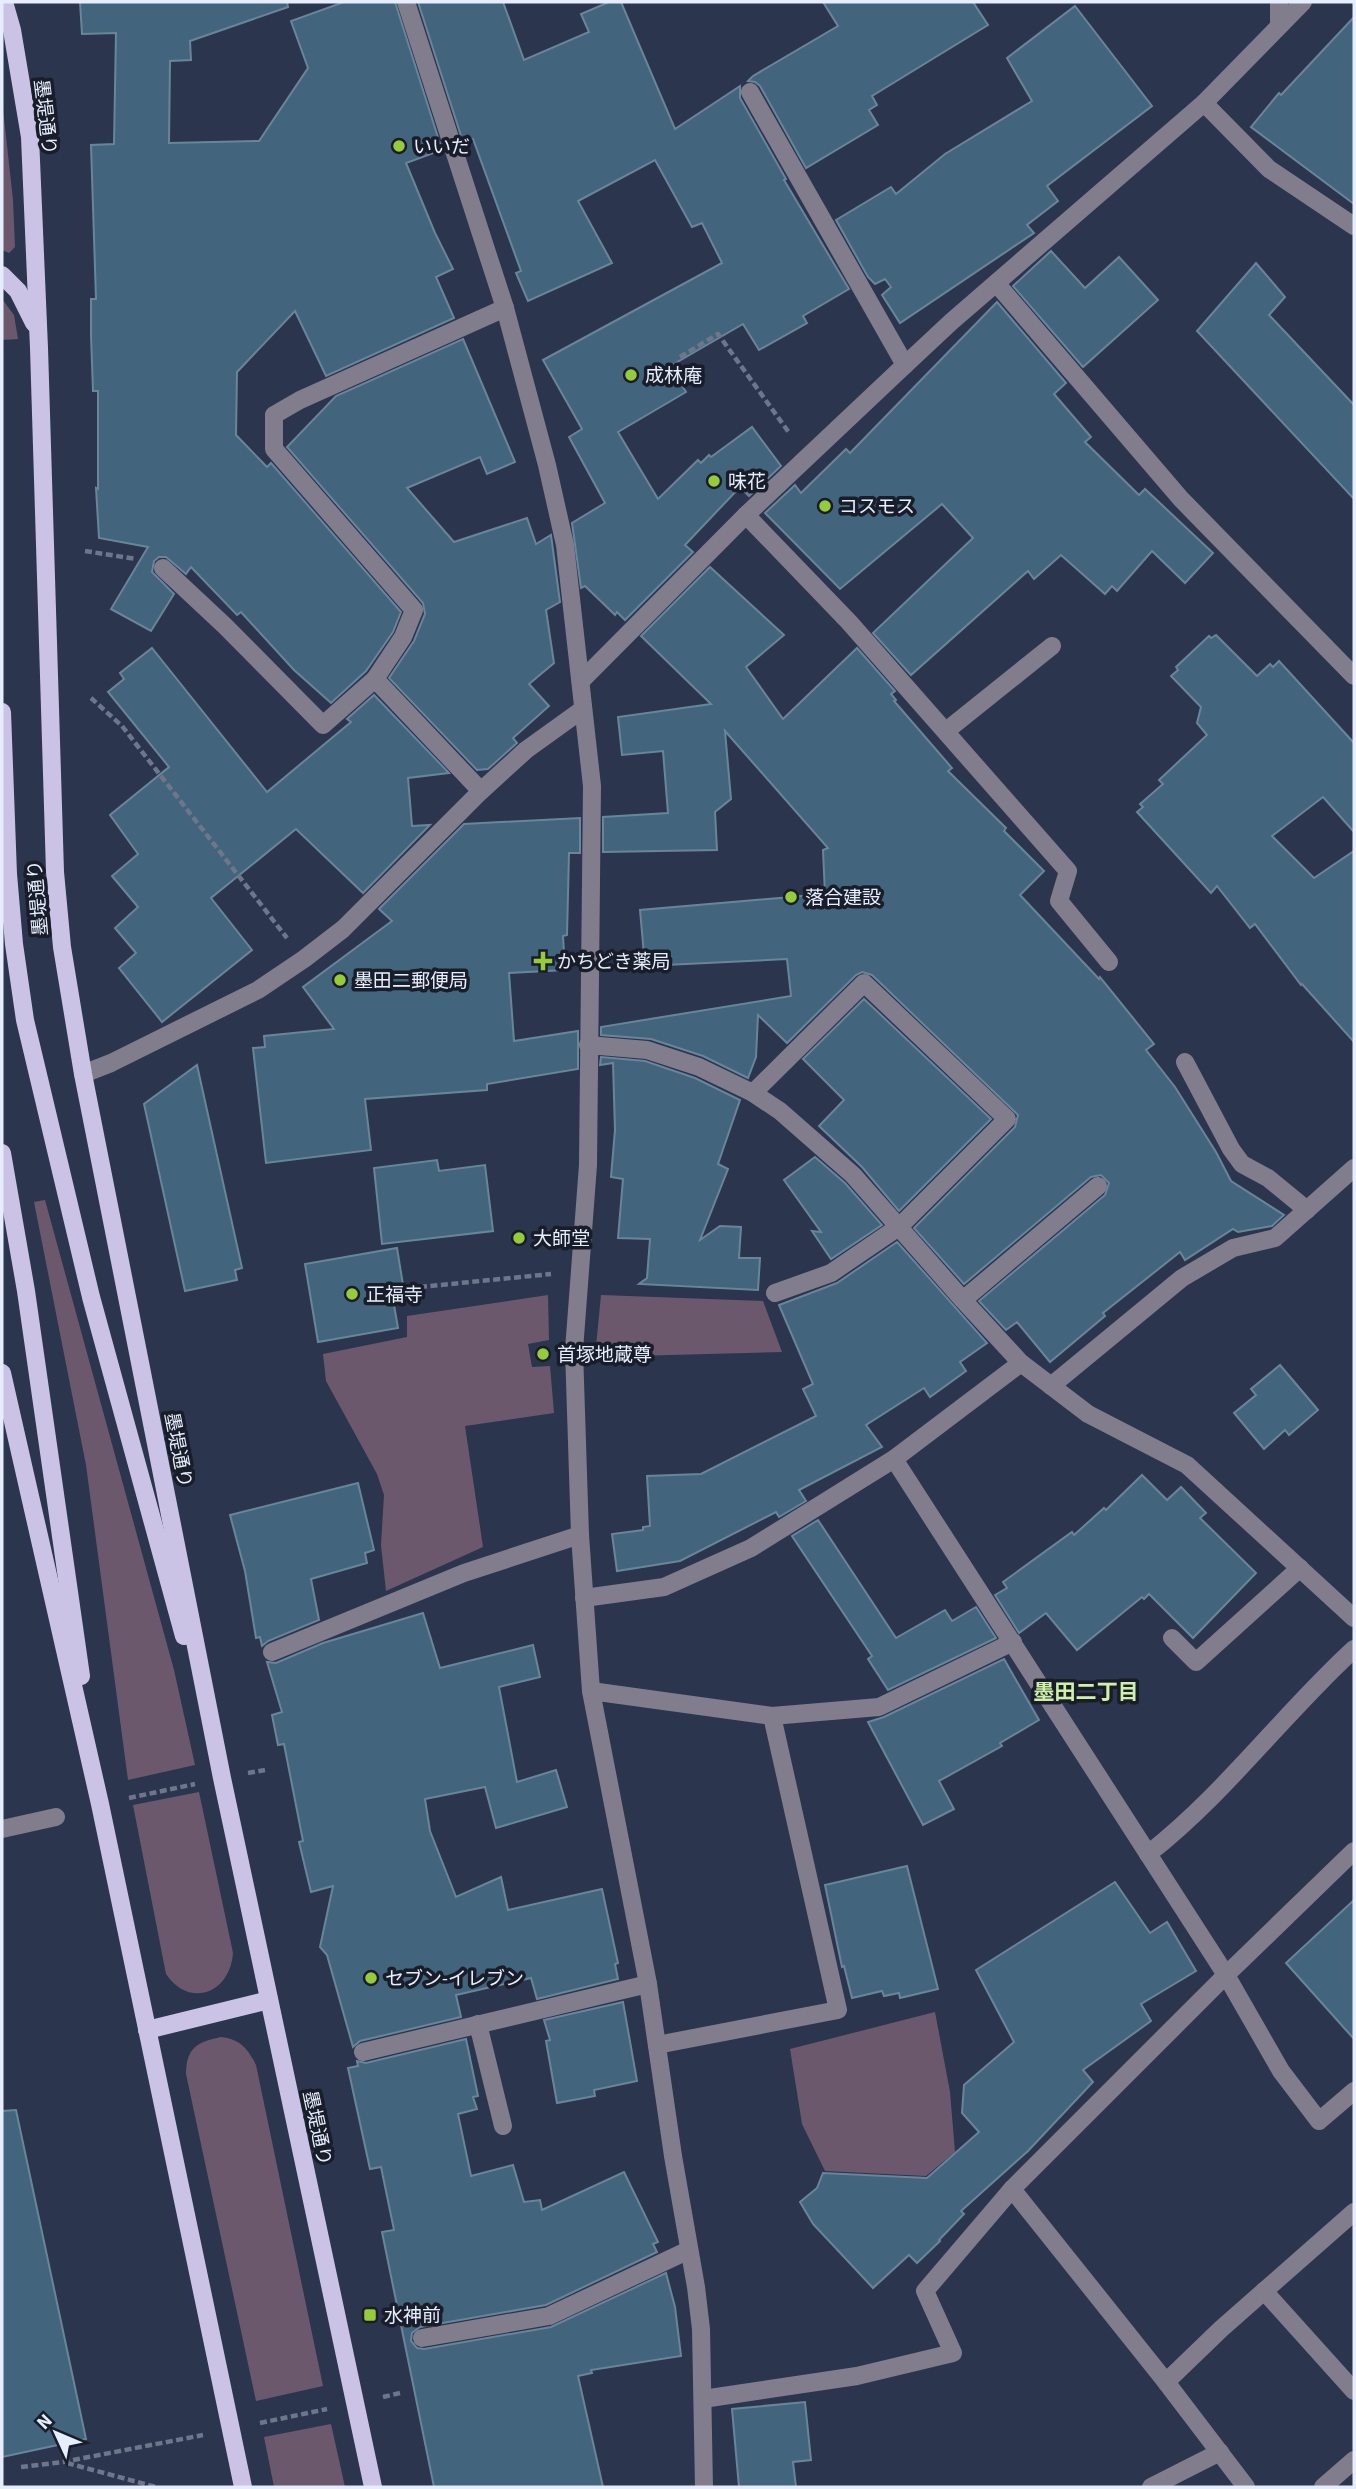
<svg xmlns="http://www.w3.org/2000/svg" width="1356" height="2489" viewBox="0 0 1356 2489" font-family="'Source Sans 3','Noto Sans JP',sans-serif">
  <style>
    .green { fill: #6c586d }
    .building { fill: #42657d; stroke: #69859a; stroke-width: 2 }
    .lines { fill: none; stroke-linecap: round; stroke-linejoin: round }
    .path { stroke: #6e768c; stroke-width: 4.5; stroke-dasharray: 7 3.5; stroke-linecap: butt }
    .minor { stroke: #817d8d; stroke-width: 18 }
    .major { stroke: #cbc3e5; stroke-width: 18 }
    .poi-dot { fill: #96cc39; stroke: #191d29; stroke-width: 2.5 }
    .labels { text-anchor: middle; stroke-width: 7; stroke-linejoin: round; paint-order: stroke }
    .street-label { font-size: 19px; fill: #e6edfd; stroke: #191d29 }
    .poi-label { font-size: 19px; fill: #e6edfd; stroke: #191d29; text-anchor: start }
    .neighbourhood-label { font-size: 21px; font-weight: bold; fill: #d0f0a8; stroke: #191d29 }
  </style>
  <rect width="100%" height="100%" fill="#2c354e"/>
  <g class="green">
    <path d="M 2,100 L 13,200 L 15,247 L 9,253 L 2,250 Z"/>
    <path d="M 2,299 L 14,315 L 18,339 L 2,340 Z"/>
    <path d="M 45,1200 L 174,1670 L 195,1765 L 128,1780 L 86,1465 L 34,1202 Z"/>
    <path d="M 548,1295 L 549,1340 L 528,1344 L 532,1367 L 550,1366 L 554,1413 L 465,1426 L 483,1547 L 386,1591 L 381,1545 L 384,1495 L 377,1474 L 326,1381 L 323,1354 L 407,1337 L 407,1316 Z"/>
    <path d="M 601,1295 L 763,1301 L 782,1352 L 595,1357 Z"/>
    <path d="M 199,1792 L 233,1953 C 230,1993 190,2009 166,1974 L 133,1805 Z"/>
    <path d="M 935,2012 L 950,2092 L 955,2152 L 926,2176 L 825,2171 L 802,2124 L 790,2049 Z"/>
    <path d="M 221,2037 C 240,2039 248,2049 256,2065 L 323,2386 L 256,2401 L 186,2074 C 186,2048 197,2042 221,2037 Z"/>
    <path d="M 331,2424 L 345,2487 L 274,2487 L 264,2437 Z"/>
  </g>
  <g class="building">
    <path d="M 80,2 L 287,2 L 288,7 L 190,41 L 191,60 L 170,61 L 169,143 L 259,141 L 308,68 L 291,21 L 344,2 L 395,2 L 442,150 L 406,163 L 435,233 L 453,269 L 436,277 L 454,318 L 326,376 L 295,311 L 237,372 L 236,435 L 267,467 L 271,463 L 401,612 L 393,632 L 366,671 L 331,703 L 294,670 L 241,612 L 237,615 L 191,567 L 186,574 L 166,557 L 159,557 L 154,561 L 152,572 L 174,594 L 151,631 L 111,609 L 148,547 L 99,538 L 96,488 L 98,489 L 98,391 L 93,391 L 91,336 L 91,299 L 96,299 L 91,145 L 114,144 L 116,33 L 82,34 Z"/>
    <path d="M 418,2 L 503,2 L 524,60 L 589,32 L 581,14 L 609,2 L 621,2 L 675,129 L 740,86 L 740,98 L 786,179 L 784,180 L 849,289 L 803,316 L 807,323 L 759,350 L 743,324 L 674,364 L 683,376 L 678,379 L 686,392 L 618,432 L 658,499 L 698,460 L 701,463 L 709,455 L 711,457 L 752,427 L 781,466 L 749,496 L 740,487 L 685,545 L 693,552 L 625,620 L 617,612 L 615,615 L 585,586 L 581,588 L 572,523 L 605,503 L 569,437 L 582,429 L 543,360 L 722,263 L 702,223 L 692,227 L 655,160 L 578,201 L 612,263 L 528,301 L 516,273 L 521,271 L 473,139 L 463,142 Z"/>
    <path d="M 823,2 L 973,2 L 988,25 L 872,96 L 877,105 L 869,110 L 878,125 L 806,168 L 760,86 L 755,82 L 748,81 L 753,76 L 838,26 Z"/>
    <path d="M 1075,6 L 1152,106 L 1047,186 L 1058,201 L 1027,225 L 1034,233 L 900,323 L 882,295 L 891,287 L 885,279 L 875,284 L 868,277 L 836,220 L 891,187 L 896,194 L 945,154 L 1032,101 L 1007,58 Z"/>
    <path d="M 1354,17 L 1354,204 L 1251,127 L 1279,93 L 1281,95 Z"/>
    <path d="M 1051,251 L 1085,288 L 1119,257 L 1158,300 L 1083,367 L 1013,286 Z"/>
    <path d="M 1256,263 L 1285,297 L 1269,315 L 1354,405 L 1354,499 L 1197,331 Z"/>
    <path d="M 997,302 L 1066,383 L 1054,394 L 1091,437 L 1085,442 L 1139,495 L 1145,489 L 1213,553 L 1185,583 L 1152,551 L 1117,591 L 1112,586 L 1105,594 L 1061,555 L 1034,579 L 1028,571 L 911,675 L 873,633 L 973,538 L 942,504 L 840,589 L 765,513 L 795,485 L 801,493 L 846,449 L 850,453 Z"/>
    <path d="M 463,339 L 515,462 L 487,474 L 480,457 L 407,488 L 454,542 L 527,518 L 536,544 L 551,535 L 560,602 L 546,610 L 554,663 L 529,684 L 549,706 L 513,738 L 517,743 L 488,769 L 477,770 L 389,678 L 414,641 L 425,614 L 423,603 L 287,447 L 336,396 Z"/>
    <path d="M 710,567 L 784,635 L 746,667 L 783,719 L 857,648 L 895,691 L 891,694 L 896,700 L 894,701 L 952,768 L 948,771 L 1006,828 L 1004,831 L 1044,871 L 1020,895 L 1099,979 L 1100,977 L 1154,1044 L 1146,1050 L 1175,1087 L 1216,1152 L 1231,1181 L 1284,1215 L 1272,1226 L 1238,1232 L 1233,1229 L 1185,1260 L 1180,1252 L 1103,1313 L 1105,1316 L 1050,1362 L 1017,1322 L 1006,1330 L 979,1301 L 1105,1195 L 1109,1183 L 1101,1175 L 1091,1177 L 964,1284 L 914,1228 L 1015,1127 L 1018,1115 L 872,975 L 862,972 L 856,975 L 787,1043 L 758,1015 L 756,1057 L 748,1078 L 703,1056 L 651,1039 L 601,1035 L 601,1027 L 791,996 L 787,959 L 645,966 L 640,910 L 825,894 L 823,850 L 828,848 L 725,731 L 731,799 L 715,812 L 717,850 L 603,852 L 603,817 L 668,813 L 663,751 L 622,755 L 618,717 L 711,704 L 641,636 Z"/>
    <path d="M 1216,635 L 1257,676 L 1270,664 L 1273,667 L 1279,661 L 1354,743 L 1354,832 L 1323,797 L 1272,836 L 1314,878 L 1354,851 L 1354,1042 L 1302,984 L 1301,985 L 1255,924 L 1250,928 L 1217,886 L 1211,893 L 1137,812 L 1143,807 L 1140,804 L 1163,784 L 1159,780 L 1207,735 L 1197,723 L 1201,707 L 1171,676 L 1178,670 L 1176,667 L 1209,636 L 1211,638 Z"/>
    <path d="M 152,648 L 267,792 L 351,722 L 347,719 L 374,695 L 449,773 L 408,778 L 412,826 L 430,825 L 363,893 L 296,829 L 211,898 L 252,950 L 162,1022 L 119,968 L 136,953 L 115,928 L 138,907 L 112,876 L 138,854 L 110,815 L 169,767 L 108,692 L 124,679 L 120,673 Z"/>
    <path d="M 580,818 L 580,853 L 569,853 L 567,935 L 563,936 L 565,970 L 509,973 L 514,1041 L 578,1031 L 578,1069 L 487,1084 L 487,1090 L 365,1099 L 371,1150 L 266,1163 L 253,1048 L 265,1047 L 264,1036 L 334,1029 L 303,987 L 392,921 L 379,909 L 464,824 Z"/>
    <path d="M 864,999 L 991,1119 L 899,1211 L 862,1167 L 819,1126 L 844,1100 L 803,1059 Z"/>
    <path d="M 601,1057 L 645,1061 L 695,1078 L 740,1100 L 718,1164 L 728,1169 L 700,1240 L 720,1226 L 741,1227 L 739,1258 L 760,1258 L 758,1290 L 639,1284 L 647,1278 L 650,1239 L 618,1238 L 623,1179 L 611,1177 L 615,1130 L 613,1063 L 600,1065 Z"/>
    <path d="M 197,1065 L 242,1268 L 235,1270 L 237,1280 L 185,1291 L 144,1104 Z"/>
    <path d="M 815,1157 L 845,1183 L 882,1225 L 831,1259 L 812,1231 L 821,1232 L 784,1180 Z"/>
    <path d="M 437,1160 L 439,1171 L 485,1165 L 493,1231 L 382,1244 L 374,1168 Z"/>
    <path d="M 897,1242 L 987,1343 L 960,1362 L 966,1371 L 930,1397 L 924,1388 L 866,1425 L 882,1447 L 799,1490 L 806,1501 L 779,1517 L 776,1512 L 680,1561 L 617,1571 L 612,1534 L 643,1530 L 643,1527 L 650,1526 L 647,1476 L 701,1474 L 816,1416 L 803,1389 L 813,1384 L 779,1305 L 837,1283 Z"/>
    <path d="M 397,1248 L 405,1297 L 393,1299 L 398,1328 L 318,1342 L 305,1264 Z"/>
    <path d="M 1280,1365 L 1318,1410 L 1289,1435 L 1285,1430 L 1264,1449 L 1234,1413 L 1256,1395 L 1251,1389 Z"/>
    <path d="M 1142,1475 L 1167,1500 L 1181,1487 L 1206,1513 L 1200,1518 L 1256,1573 L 1193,1638 L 1149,1594 L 1144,1599 L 1142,1597 L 1077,1650 L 1046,1613 L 1019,1633 L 995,1595 L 1007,1588 L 1003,1582 L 1072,1532 L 1074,1535 L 1104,1508 L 1106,1510 Z"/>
    <path d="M 358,1483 L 374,1550 L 365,1553 L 367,1563 L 311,1579 L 319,1620 L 268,1641 L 262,1646 L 260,1637 L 256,1638 L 245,1571 L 230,1515 Z"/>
    <path d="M 818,1520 L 896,1638 L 945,1610 L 952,1621 L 976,1607 L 996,1638 L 888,1690 L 868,1659 L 872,1656 L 792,1536 Z"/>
    <path d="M 423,1613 L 440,1668 L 533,1645 L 540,1677 L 499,1687 L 517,1782 L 556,1770 L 567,1807 L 496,1828 L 485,1787 L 425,1799 L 430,1831 L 456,1897 L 501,1877 L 508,1910 L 602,1889 L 618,1963 L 615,1964 L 618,1979 L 537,1999 L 531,1978 L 456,1995 L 461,2017 L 360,2041 L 353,2047 L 327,1955 L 320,1947 L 333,1886 L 311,1892 L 299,1842 L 303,1841 L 284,1744 L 278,1745 L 272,1715 L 282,1712 L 267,1662 L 276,1663 L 323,1643 Z"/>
    <path d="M 1004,1659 L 1039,1720 L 1000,1743 L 1002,1746 L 939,1781 L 954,1809 L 923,1825 L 868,1722 L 884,1717 Z"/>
    <path d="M 907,1866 L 938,1989 L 900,1998 L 899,1993 L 884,1996 L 882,1991 L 852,1998 L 844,1966 L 842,1967 L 825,1885 Z"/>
    <path d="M 1115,1882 L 1150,1933 L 1167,1922 L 1196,1971 L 1141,2004 L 1151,2021 L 1083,2070 L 1093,2082 L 1028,2151 L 961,2211 L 964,2214 L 939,2240 L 940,2241 L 917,2263 L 909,2255 L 873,2288 L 813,2224 L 800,2202 L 817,2188 L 823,2173 L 927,2178 L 979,2132 L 962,2113 L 964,2085 L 1014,2042 L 976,1970 Z"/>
    <path d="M 1354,1900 L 1354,2039 L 1286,1963 Z"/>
    <path d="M 623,2002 L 637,2081 L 594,2090 L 595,2096 L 557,2103 L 546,2041 L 550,2040 L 544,2020 Z"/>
    <path d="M 466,2039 L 478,2096 L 473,2097 L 477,2109 L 458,2114 L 471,2176 L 513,2165 L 524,2202 L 540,2200 L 542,2210 L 624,2172 L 658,2242 L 653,2244 L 657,2252 L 546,2305 L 420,2327 L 412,2333 L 411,2341 L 417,2348 L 424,2349 L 551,2327 L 666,2273 L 675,2307 L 681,2356 L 591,2370 L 592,2373 L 578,2376 L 603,2487 L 434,2487 L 382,2232 L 394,2230 L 381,2167 L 370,2169 L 348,2068 L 358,2066 L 357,2061 L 366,2063 Z"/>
    <path d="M 16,2110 L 86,2439 L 2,2457 L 2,2111 Z"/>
    <path d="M 805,2402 L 811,2460 L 793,2462 L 796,2487 L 739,2487 L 732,2409 Z"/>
  </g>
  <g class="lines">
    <g class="path">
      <path d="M 680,357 L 718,334 L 790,434"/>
      <path d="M 85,551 L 136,559"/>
      <path d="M 91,698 L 122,726 L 287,938"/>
      <path d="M 420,1287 L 551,1274"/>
      <path d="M 248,1773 L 265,1770"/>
      <path d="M 129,1798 L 195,1784"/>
      <path d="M 383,2397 L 400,2393"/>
      <path d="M 260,2423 L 327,2409"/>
      <path d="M 67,2463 L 156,2487"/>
      <path d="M 21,2467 L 63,2462 L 203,2435"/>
    </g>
    <g class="minor">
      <path d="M 406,2 L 505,308 L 547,465 L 565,545 L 592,786 L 588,1165 L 574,1350 L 580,1535 L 591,1691 L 648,1984 L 673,2156 L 696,2287 L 701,2329 L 704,2487"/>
      <path d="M 1279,2 L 1279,26"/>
      <path d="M 750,92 L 905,365"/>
      <path d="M 1204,103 L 1269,169 L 1354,226"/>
      <path d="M 996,283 L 1181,499 L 1354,676"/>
      <path d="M 746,515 L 849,622 L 1068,871 L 1059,901 L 1109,962"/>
      <path d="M 163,568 L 225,626 L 323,725 L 375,679"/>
      <path d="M 581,681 L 746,515 L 905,365 L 951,322 L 1204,103 L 1303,2"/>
      <path d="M 946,731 L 1052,646"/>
      <path d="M 481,791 L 375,679 L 403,637 L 414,610 L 274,449 L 274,415 L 300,400 L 505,308"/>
      <path d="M 588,1045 L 647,1050 L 699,1067 L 753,1093 L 780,1111 L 853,1175 L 963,1300 L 1021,1363 L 1088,1414 L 1187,1465 L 1354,1618"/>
      <path d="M 1185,1062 L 1231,1149 L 1242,1164 L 1268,1178 L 1307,1210"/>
      <path d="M 83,1074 L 111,1063 L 258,990 L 304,959 L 343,929 L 481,791 L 526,750 L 583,709"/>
      <path d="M 753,1093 L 864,983 L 1007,1119 L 900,1226 L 831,1273 L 775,1293"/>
      <path d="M 963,1300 L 1098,1186"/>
      <path d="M 1051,1386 L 1182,1278 L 1233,1248 L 1275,1238 L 1354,1168"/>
      <path d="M 894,1459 L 1226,1975 L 1281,2071 L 1319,2121 L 1354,2091"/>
      <path d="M 584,1598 L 664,1587 L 751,1548 L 894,1459 L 1021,1363"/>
      <path d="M 1172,1638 L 1196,1662 L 1300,1568"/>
      <path d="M 272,1652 L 464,1573 L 580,1535"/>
      <path d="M 591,1691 L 772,1716 L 838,2010 L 657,2045"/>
      <path d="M 772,1716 L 879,1707 L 1013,1642"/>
      <path d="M 2,1829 L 56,1817"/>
      <path d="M 1148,1854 C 1225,1794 1283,1714 1354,1649"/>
      <path d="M 478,2024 L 503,2126"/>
      <path d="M 363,2052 L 648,1984"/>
      <path d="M 1012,2189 L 1166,2382 L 1246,2487"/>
      <path d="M 1264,2291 L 1354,2391"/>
      <path d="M 422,2338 L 549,2316 L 689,2250"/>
      <path d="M 1166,2382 L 1221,2329 L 1354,2212"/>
      <path d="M 703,2399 L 857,2376 L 953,2353 L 925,2291 L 1012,2189 L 1226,1975 L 1354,1851"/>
      <path d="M 1151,2487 L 1220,2452"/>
      <path d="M 1323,2487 L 1354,2460"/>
    </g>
    <g class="major">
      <path d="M 4,2 L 12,30 L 30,137 L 39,348 L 55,872 L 62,947 L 83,1074 L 222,1778 L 373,2487"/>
      <path d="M 2,275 L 18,291 L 34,323"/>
      <path d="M 2,712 L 8,874 L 14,944 L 25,1020 L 91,1297 L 184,1636"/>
      <path d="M 2,1153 L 26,1291 L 81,1676"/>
      <path d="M 2,1373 L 100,1804 L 243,2487"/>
      <path d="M 147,2030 L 269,2000"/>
    </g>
  </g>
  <g class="poi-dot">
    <circle cx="399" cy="146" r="7"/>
    <circle cx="631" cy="375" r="7"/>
    <circle cx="714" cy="481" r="7"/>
    <circle cx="825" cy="506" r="7"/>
    <circle cx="791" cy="897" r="7"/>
    <path d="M539.5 950.5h7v7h7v7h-7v7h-7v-7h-7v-7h7z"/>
    <circle cx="340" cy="980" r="7"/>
    <circle cx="519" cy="1238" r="7"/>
    <circle cx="352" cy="1294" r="7"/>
    <circle cx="543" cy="1354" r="7"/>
    <circle cx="371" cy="1978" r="7"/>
    <rect x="363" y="2308" width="14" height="14" rx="3.5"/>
  </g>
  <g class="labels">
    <g class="street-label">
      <text transform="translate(46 117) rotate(83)" y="7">墨堤通り</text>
      <text transform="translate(37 898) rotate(-95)" y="7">墨堤通り</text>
      <text transform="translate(179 1450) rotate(79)" y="7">墨堤通り</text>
      <text transform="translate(318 2128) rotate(78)" y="7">墨堤通り</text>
    </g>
    <g class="poi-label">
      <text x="413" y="153">いいだ</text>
      <text x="645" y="382">成林庵</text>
      <text x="728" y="488">味花</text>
      <text x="839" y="513">コスモス</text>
      <text x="805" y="904">落合建設</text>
      <text x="557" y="968">かちどき薬局</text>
      <text x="354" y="987">墨田二郵便局</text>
      <text x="533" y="1245">大師堂</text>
      <text x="366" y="1301">正福寺</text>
      <text x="557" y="1361">首塚地蔵尊</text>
      <text x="385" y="1985">セブン-イレブン</text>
      <text x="384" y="2322">水神前</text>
    </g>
    <g class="neighbourhood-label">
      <text x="1086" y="1699">墨田二丁目</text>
    </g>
  </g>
  <rect width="1356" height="2489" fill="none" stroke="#e6edfd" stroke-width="7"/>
  <g transform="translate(56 2433) rotate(314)" stroke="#191d29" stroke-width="5" paint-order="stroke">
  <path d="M0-5L12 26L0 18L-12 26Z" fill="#e6edfd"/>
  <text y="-10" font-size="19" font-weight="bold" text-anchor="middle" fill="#e6edfd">N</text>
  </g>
</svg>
